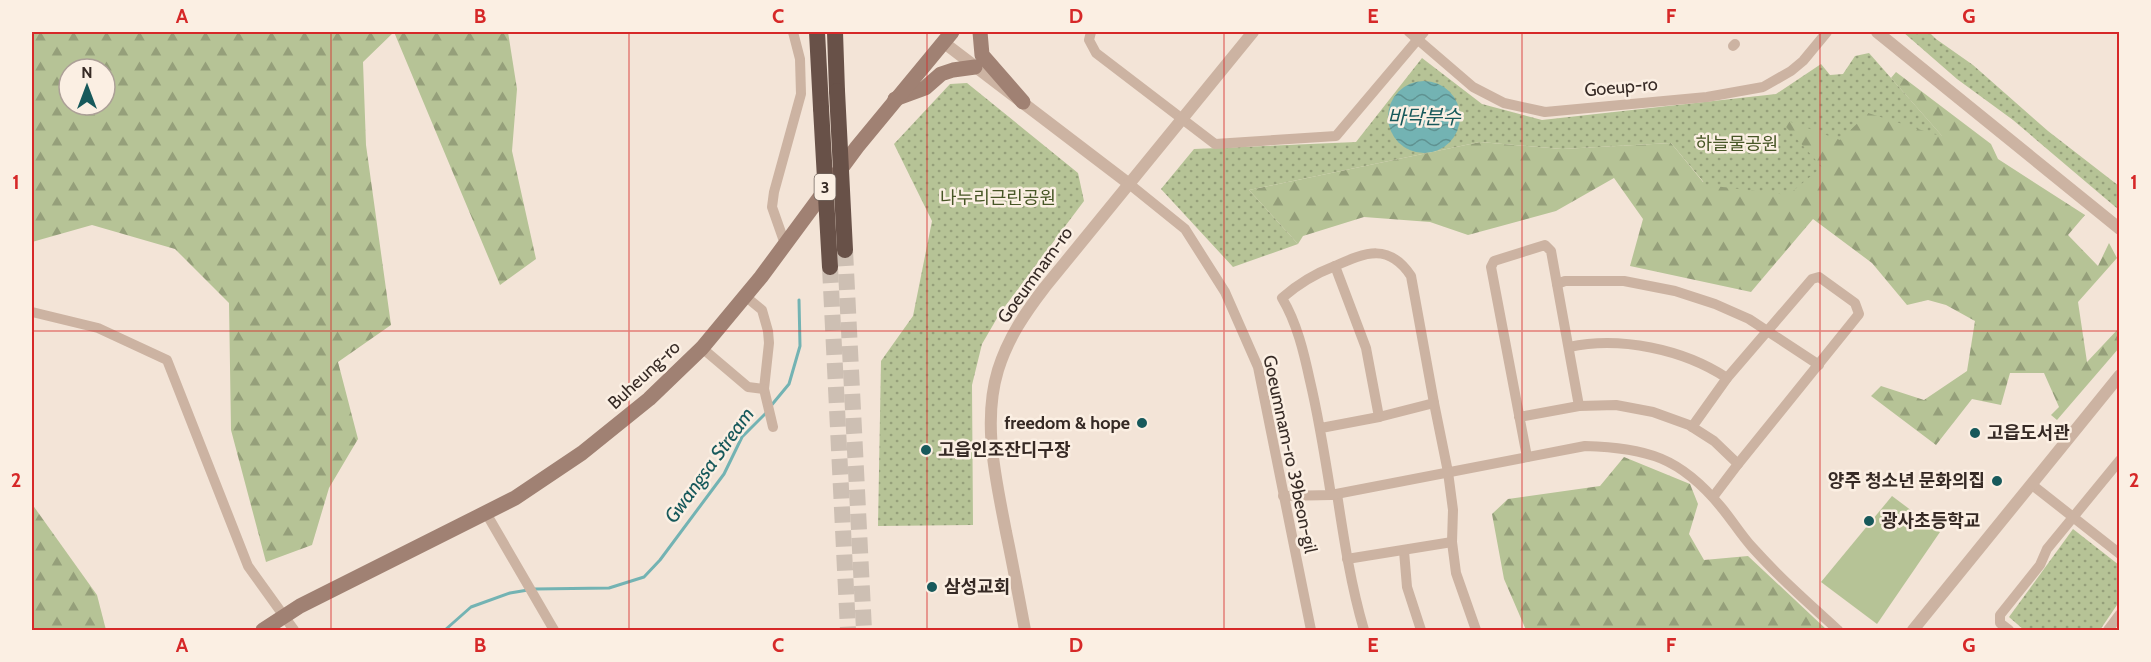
<svg xmlns="http://www.w3.org/2000/svg" width="2151" height="662" viewBox="0 0 2151 662" font-family="Cabin,'Noto Sans KR',sans-serif">
  <style>
    .grass { fill: #b6c396 }
    .forest { fill: url(#forest-firs); fill-rule: evenodd }
    .park { fill: url(#park-dots) }
    .water { fill: url(#water-waves) }
    .lines { fill: none; stroke-linecap: round; stroke-linejoin: round }
    .stream { stroke: #73b3b3; stroke-width: 3 }
    .trunk-tunnel { stroke: #cdbfb3; stroke-width: 16; stroke-dasharray: 16 8; stroke-linecap: butt }
    .minor { stroke: #ccb3a2; stroke-width: 10 }
    .tertiary { stroke: #ccb3a2; stroke-width: 12 }
    .secondary { stroke: #a08173; stroke-width: 15 }
    .trunk { stroke: #685148; stroke-width: 16 }
    .trunk-bridge { stroke: #685148; stroke-width: 16 }
    .grid { fill: none; stroke: #d62828; stroke-width: 1.5; stroke-opacity: 0.55 }
    .poi-dot { fill: #17595b; stroke: #fbefe3; stroke-width: 2 }
    .labels { text-anchor: middle; stroke-width: 5; stroke-linejoin: round; paint-order: stroke }
    .shield { fill: #fbefe3; stroke: #71655e; stroke-width: 1.5 }
    .shield-label { font-size: 16px; font-weight: bold; fill: #362a25 }
    .street-label { font-size: 18px; fill: #362a25; stroke: #fbefe3 }
    .park-label { font-size: 18px; fill: #475626; stroke: #fbefe3 }
    .poi-label { font-size: 18px; font-weight: bold; fill: #362a25; stroke: #fbefe3; text-anchor: start }
    .water-label { font-size: 20px; font-style: italic; fill: #17595b; stroke: #fbefe3 }
    .neatline { fill: none; stroke: #d62828; stroke-width: 2 }
    .grid-label { font-size: 20px; text-anchor: middle; font-weight: bold; fill: #d62828 }
  </style>
  <defs>
    <pattern id="forest-firs" width="22" height="20" patternUnits="userSpaceOnUse" patternTransform="scale(1.5)"><rect width="22" height="20" fill="#b6c396"/><path d="M5 1l3.5 6h-7zM16 11l3.5 6h-7z" fill="#959f7a"/></pattern>
    <pattern id="park-dots" width="8" height="8" patternUnits="userSpaceOnUse" patternTransform="scale(1.5)"><rect width="8" height="8" fill="#b6c396"/><path d="M2 2h.1M6 6h.1" fill="none" stroke="#959f7a" stroke-width="1.8" stroke-linecap="round"/></pattern>
    <pattern id="water-waves" width="16" height="10" patternUnits="userSpaceOnUse" patternTransform="scale(1.5)"><rect width="16" height="10" fill="#73b3b3"/><path d="M0 5q4-4 8 0t8 0" fill="none" stroke="#5f9291"/></pattern>
  </defs>
  <rect width="100%" height="100%" fill="#f3e4d7"/>
  <path class="grass" d="M 1892,496 L 1940,532 L 1877,624 L 1821,582 Z"/>
  <g class="forest">
    <path d="M 32,32 L 508,32 L 517,89 L 512,151 L 536,259 L 500,285 L 394,32 L 363,62 L 366,145 L 391,325 L 338,362 L 358,439 L 329,488 L 312,545 L 266,562 L 231,430 L 229,303 L 175,249 L 92,225 L 32,242 ZM 69,69 L 105,69 L 105,105 L 69,105 Z"/>
    <path d="M 1896,72 L 1991,144 L 1998,159 L 2085,215 L 2068,235 L 2098,266 L 2109,243 L 2117,258 L 2078,302 L 2087,362 L 2119,328 L 2119,348 L 2057,420 L 2051,415 L 2059,407 L 2044,373 L 2010,373 L 2001,405 L 1972,399 L 1936,445 L 1871,396 L 1881,386 L 1924,400 L 1967,371 L 1975,321 L 1946,305 L 1928,300 L 1907,305 L 1872,263 L 1813,219 L 1751,292 L 1630,266 L 1643,219 L 1614,178 L 1556,211 L 1468,235 L 1430,222 L 1364,217 L 1303,236 L 1298,244 L 1249,190 L 1480,142 L 1562,149 L 1671,143 L 1703,182 L 1775,116 L 1868,112 L 1942,136 L 1891,78 Z"/>
    <path d="M 1624,457 L 1690,484 L 1698,504 L 1689,534 L 1704,560 L 1748,556 L 1827,630 L 1526,630 L 1504,579 L 1492,514 L 1508,499 L 1600,486 Z"/>
    <path d="M 32,504 L 97,595 L 106,630 L 32,630 Z"/>
  </g>
  <g class="park">
    <path d="M 1903,32 L 1929,32 L 1936,39 L 1973,65 L 2048,131 L 2119,186 L 2119,210 L 2013,120 L 1957,79 Z"/>
    <path d="M 1869,53 L 1943,137 L 1868,113 L 1840,140 L 1777,117 L 1822,167 L 1788,195 L 1706,185 L 1671,143 L 1562,149 L 1480,142 L 1249,190 L 1298,244 L 1233,267 L 1161,189 L 1194,149 L 1356,142 L 1422,58 L 1482,104 L 1542,120 L 1776,94 L 1821,64 L 1830,75 L 1843,74 L 1855,56 Z"/>
    <path d="M 967,83 L 1078,173 L 1084,201 L 1000,313 L 982,344 L 972,385 L 973,525 L 878,526 L 881,361 L 913,316 L 932,221 L 894,144 L 950,84 Z"/>
    <path d="M 2073,529 L 2119,565 L 2119,602 L 2100,630 L 2024,630 L 2009,617 Z"/>
  </g>
  <circle class="water" cx="1424" cy="117" r="36"/>
  <g class="lines">
    <g class="stream">
      <path d="M 770,407 L 789,384 L 800,346 L 799,300"/>
      <path d="M 535,589 L 609,588 L 644,577 L 660,560 L 724,474 L 742,437 L 766,413"/>
      <path d="M 445,630 L 471,607 L 510,593 L 528,590"/>
    </g>
    <g class="trunk-tunnel">
      <path d="M 845,250 L 864,630"/>
      <path d="M 830,267 L 848,630"/>
    </g>
    <g class="minor">
      <path d="M 1091,32 L 1089,40 L 1096,53 L 1215,144 L 1336,136 L 1424,32"/>
      <path d="M 1409,32 L 1473,87 L 1504,103 L 1545,112 L 1707,97 L 1763,87 L 1791,71 L 1803,61 L 1827,32"/>
      <path d="M 1733,46 L 1735,44"/>
      <path d="M 1128,183 L 1185,229 L 1225,292 L 1258,367 L 1311,630"/>
      <path d="M 785,244 L 772,207 L 774,192 L 801,94 L 800,59 L 793,32"/>
      <path d="M 1335,266 C 1366,252 1389,243 1411,276 L 1434,403 L 1379,417"/>
      <path d="M 1557,284 L 1565,281 L 1624,281 L 1675,291 L 1715,304 L 1749,319 L 1819,365"/>
      <path d="M 745,296 L 762,310 L 768,331 L 769,343 L 764,389 L 773,427"/>
      <path d="M 32,312 L 98,328 L 167,360 L 248,566 L 294,630"/>
      <path d="M 1569,347 C 1620,336 1683,349 1727,378"/>
      <path d="M 702,348 L 748,387 L 764,389"/>
      <path d="M 1434,403 L 1448,472 L 1453,510 L 1452,542 L 1456,573 L 1476,630"/>
      <path d="M 1579,406 L 1616,405 L 1653,412 L 1689,425 L 1714,441 L 1738,464 L 1713,497"/>
      <path d="M 1519,417 L 1579,406 L 1551,251 L 1545,245 L 1494,261 L 1491,267 L 1527,457"/>
      <path d="M 1692,427 L 1727,378 L 1812,279 L 1819,277 L 1855,303 L 1859,314 L 1738,464"/>
      <path d="M 1321,428 L 1379,417 L 1366,348 L 1335,266 C 1314,274 1299,283 1282,298 C 1297,323 1304,353 1310,381 C 1319,419 1325,457 1331,495"/>
      <path d="M 2031,484 L 2120,554"/>
      <path d="M 1337,494 C 1344,540 1351,586 1364,630"/>
      <path d="M 1283,496 L 1331,495 L 1585,446 C 1647,448 1680,457 1721,507 C 1732,520 1741,535 1752,547 C 1779,577 1808,603 1838,630"/>
      <path d="M 486,513 L 554,630"/>
      <path d="M 1404,551 L 1407,587 L 1421,630"/>
      <path d="M 1347,559 L 1452,542"/>
      <path d="M 2009,630 L 2000,623 L 2000,615 L 2040,565 L 2047,549 L 2120,460"/>
      <path d="M 2108,630 L 2120,614"/>
    </g>
    <g class="tertiary">
      <path d="M 1877,32 L 2120,229"/>
      <path d="M 943,42 L 1128,183"/>
      <path d="M 1025,630 C 1019,598 1013,565 1006,532 C 996,479 982,423 998,370 C 1008,338 1025,313 1045,287 L 1253,32"/>
      <path d="M 1913,630 L 2120,375"/>
    </g>
    <g class="secondary">
      <path d="M 980,32 L 982,55 L 1023,102"/>
      <path d="M 895,99 L 925,88 L 941,74 L 953,70 L 975,67"/>
      <path d="M 263,630 L 300,606 L 515,498 L 582,453 L 649,399 L 702,348 L 761,277 L 857,147 L 952,32"/>
    </g>
    <g class="trunk">
      <path d="M 817,32 L 821,108"/>
      <path d="M 835,32 L 837,91"/>
    </g>
    <g class="trunk-bridge">
      <path d="M 837,91 L 845,250"/>
      <path d="M 821,108 L 830,267"/>
    </g>
  </g>
  <path class="grid" d="M 331,32 L 331,630M 629,32 L 629,630M 927,32 L 927,630M 1224,32 L 1224,630M 1522,32 L 1522,630M 1820,32 L 1820,630M 32,331 L 2120,331"/>
  <g class="poi-dot">
    <circle cx="1142" cy="423" r="6"/>
    <circle cx="1975" cy="433" r="6"/>
    <circle cx="926" cy="450" r="6"/>
    <circle cx="1997" cy="481" r="6"/>
    <circle cx="1869" cy="521" r="6"/>
    <circle cx="932" cy="587" r="6"/>
  </g>
  <g class="labels">
    <rect class="shield" x="814.5" y="174" width="21" height="26" rx="4.5"/>
    <g class="shield-label">
      <text x="825" y="193">3</text>
    </g>
    <g class="street-label">
      <text transform="translate(1621 87) rotate(-5)" y="6">Goeup-ro</text>
      <text transform="translate(1035 275) rotate(-54)" y="6">Goeumnam-ro</text>
      <text transform="translate(644 375) rotate(-43)" y="6">Buheung-ro</text>
      <text transform="translate(1290 454) rotate(78)" y="6">Goeumnam-ro 39beon-gil</text>
    </g>
    <g class="park-label">
      <text x="1737" y="150">하늘물공원</text>
      <text x="998" y="204">나누리근린공원</text>
    </g>
    <g class="poi-label">
      <text x="1130" y="429" text-anchor="end">freedom &amp; hope</text>
      <text x="1987" y="439">고읍도서관</text>
      <text x="938" y="456">고읍인조잔디구장</text>
      <text x="1985" y="487" text-anchor="end">양주 청소년 문화의집</text>
      <text x="1881" y="527">광사초등학교</text>
      <text x="944" y="593">삼성교회</text>
    </g>
    <g class="water-label">
      <text x="1424" y="124">바닥분수</text>
      <text transform="translate(709 465) rotate(-54)" y="7">Gwangsa Stream</text>
    </g>
  </g>
  <rect width="2151" height="662" fill="none" stroke="#fbefe3" stroke-width="66"/>
  <g transform="translate(87 87)"><circle r="28" fill="#fbefe3" stroke="#aca097" stroke-width="1.5"/>
  <path d="M0-4.5L10 22L0 15L-10 22Z" fill="#17595b"/>
  <text y="-9" font-size="16" font-weight="bold" text-anchor="middle" fill="#362a25">N</text>
  </g>
  <rect x="33" y="33" width="2085" height="596" class="neatline"/>
  <g class="grid-label">
    <text x="182" y="23">A</text>
    <text x="480" y="23">B</text>
    <text x="778" y="23">C</text>
    <text x="1076" y="23">D</text>
    <text x="1373" y="23">E</text>
    <text x="1671" y="23">F</text>
    <text x="1969" y="23">G</text>
    <text x="16" y="189">1</text>
    <text x="2134" y="189">1</text>
    <text x="16" y="487">2</text>
    <text x="2134" y="487">2</text>
    <text x="182" y="652">A</text>
    <text x="480" y="652">B</text>
    <text x="778" y="652">C</text>
    <text x="1076" y="652">D</text>
    <text x="1373" y="652">E</text>
    <text x="1671" y="652">F</text>
    <text x="1969" y="652">G</text>
  </g>
</svg>
